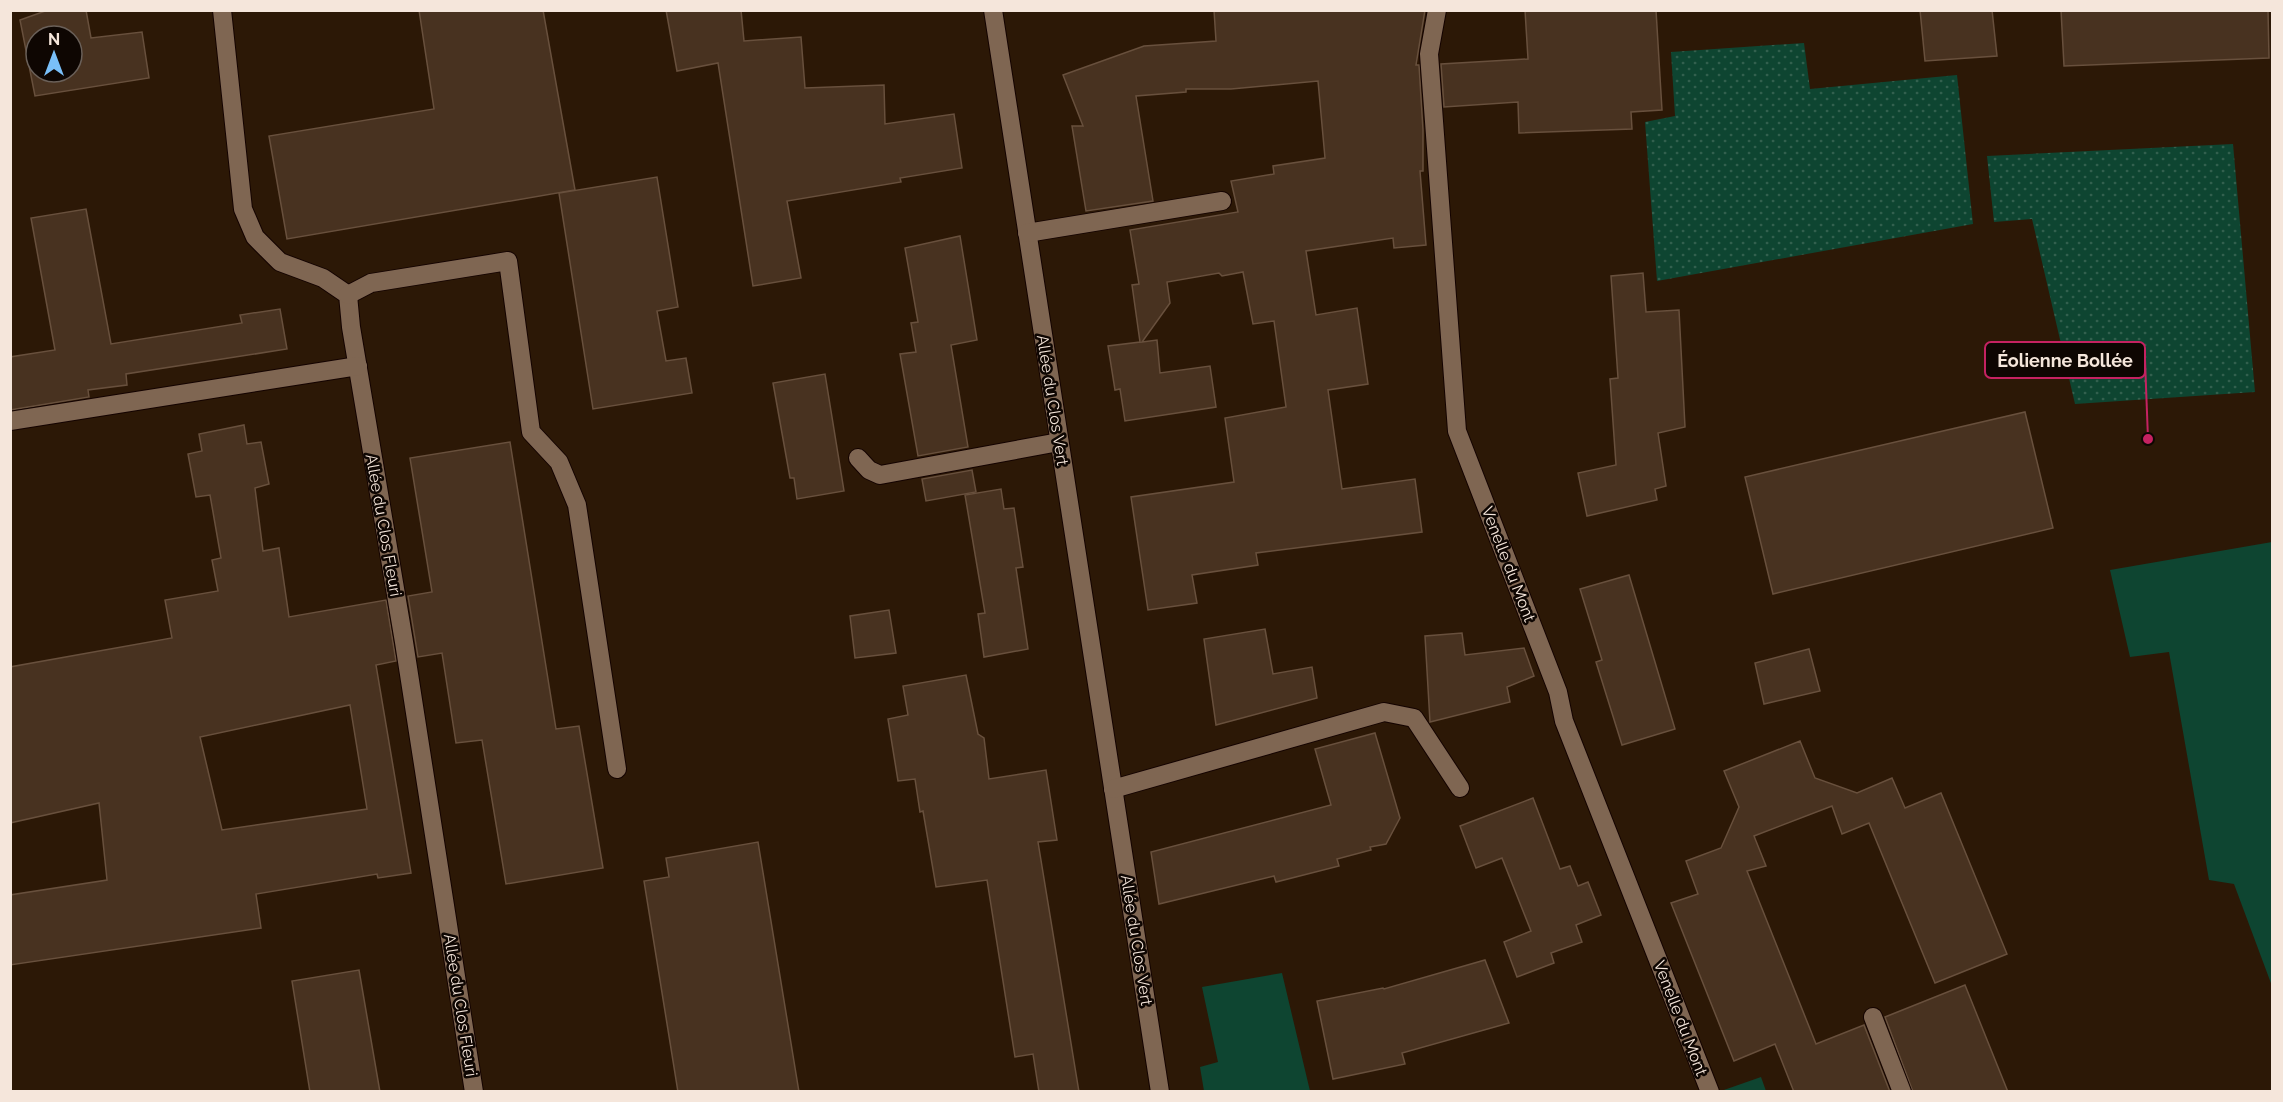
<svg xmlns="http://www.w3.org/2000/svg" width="2283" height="1102" viewBox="0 0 2283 1102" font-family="Raleway,sans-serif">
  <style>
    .grass { fill: #0e4531 }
    .park { fill: url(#park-dots) }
    .building { fill: #483220; stroke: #68503d; stroke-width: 1.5; fill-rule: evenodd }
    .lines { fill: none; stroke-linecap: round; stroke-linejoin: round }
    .minor-casing { stroke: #140300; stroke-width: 20 }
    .minor { stroke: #7f6652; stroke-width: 18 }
    .labels { text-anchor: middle; stroke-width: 5; stroke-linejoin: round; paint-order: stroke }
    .street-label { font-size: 16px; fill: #f5e6db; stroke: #0e0602 }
    .leader { fill: none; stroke: #c52261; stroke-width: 2 }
    .callout-dot { fill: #c52261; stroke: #0e0602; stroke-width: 2 }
    .callout { fill: #0e0602; stroke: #c52261; stroke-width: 2 }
    .callout-label { font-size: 18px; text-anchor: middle; font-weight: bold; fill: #f5e6db }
  </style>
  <defs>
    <pattern id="park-dots" width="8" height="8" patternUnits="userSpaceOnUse" patternTransform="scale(1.5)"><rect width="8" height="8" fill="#0e4531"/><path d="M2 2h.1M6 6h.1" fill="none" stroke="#32604e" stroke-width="1.8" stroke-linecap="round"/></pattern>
  </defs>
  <rect width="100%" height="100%" fill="#2c1806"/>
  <g class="grass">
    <path d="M 2272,542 L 2272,986 L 2234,884 L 2209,880 L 2169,652 L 2130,657 L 2110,570 Z"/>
    <path d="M 1282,973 L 1310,1091 L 1204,1091 L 1200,1067 L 1218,1062 L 1202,987 Z"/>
    <path d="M 1761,1077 L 1766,1091 L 1721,1091 Z"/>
  </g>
  <g class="park">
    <path d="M 1804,43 L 1810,89 L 1957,75 L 1973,224 L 1657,281 L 1645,122 L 1675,116 L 1671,52 Z"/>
    <path d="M 2233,144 L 2255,392 L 2075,404 L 2032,219 L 1994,222 L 1987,156 Z"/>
  </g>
  <g class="building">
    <path d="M 48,10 L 86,10 L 91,38 L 142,32 L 149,78 L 35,96 L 20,20 ZM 36,36 L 72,36 L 72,72 L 36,72 Z"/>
    <path d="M 419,10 L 543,10 L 575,190 L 287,239 L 269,136 L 434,109 Z"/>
    <path d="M 666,10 L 741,10 L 744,41 L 801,37 L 805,88 L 884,85 L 885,124 L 954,114 L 962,168 L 900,178 L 901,182 L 787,201 L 801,278 L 753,286 L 718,63 L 677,71 Z"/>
    <path d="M 1214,10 L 1425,10 L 1416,65 L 1419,65 L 1423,130 L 1423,171 L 1420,171 L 1426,245 L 1394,248 L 1393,238 L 1306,251 L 1316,315 L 1357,308 L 1368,384 L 1328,390 L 1342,489 L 1415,479 L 1422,532 L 1256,553 L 1258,565 L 1192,575 L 1197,603 L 1148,610 L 1131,497 L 1234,482 L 1225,418 L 1286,407 L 1274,321 L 1253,324 L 1243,272 L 1222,276 L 1219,273 L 1167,282 L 1170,303 L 1142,342 L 1157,340 L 1160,373 L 1210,366 L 1216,407 L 1125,421 L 1120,389 L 1115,390 L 1108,346 L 1140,342 L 1132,285 L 1139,284 L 1130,230 L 1238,212 L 1231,181 L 1274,174 L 1273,166 L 1325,158 L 1318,81 L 1231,89 L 1186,89 L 1186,92 L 1136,96 L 1153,201 L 1086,211 L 1072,126 L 1083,126 L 1063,75 L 1144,46 L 1216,41 Z"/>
    <path d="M 1525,10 L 1656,10 L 1662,110 L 1631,112 L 1632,129 L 1519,133 L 1518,102 L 1444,107 L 1441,64 L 1528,59 Z"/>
    <path d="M 1920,10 L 1992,10 L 1997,56 L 1925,61 Z"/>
    <path d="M 2061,10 L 2268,10 L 2269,58 L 2064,66 Z"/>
    <path d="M 657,177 L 678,307 L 657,311 L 666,361 L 686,358 L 692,393 L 593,409 L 559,193 Z"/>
    <path d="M 86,209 L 111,344 L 242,323 L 240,315 L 280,309 L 287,349 L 126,374 L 127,385 L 88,390 L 89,397 L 10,410 L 10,357 L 55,350 L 31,218 Z"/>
    <path d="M 960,236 L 977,340 L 951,345 L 968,447 L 918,456 L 900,354 L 916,352 L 911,323 L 918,322 L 905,248 Z"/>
    <path d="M 1643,273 L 1646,312 L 1679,310 L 1685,427 L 1658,433 L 1666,486 L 1655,489 L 1657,500 L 1587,516 L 1578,473 L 1616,465 L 1610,379 L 1618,378 L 1611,276 Z"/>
    <path d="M 825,374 L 844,491 L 797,499 L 794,478 L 790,478 L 773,383 Z"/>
    <path d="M 2025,412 L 2053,528 L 1773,594 L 1745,477 Z"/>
    <path d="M 244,425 L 247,444 L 261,442 L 269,484 L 255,488 L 263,551 L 279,548 L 289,617 L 386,600 L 396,661 L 376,665 L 411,873 L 378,878 L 377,874 L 256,894 L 261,928 L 10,965 L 10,895 L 107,880 L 99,803 L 10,823 L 10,667 L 172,638 L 165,600 L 218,591 L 212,560 L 221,558 L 210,495 L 196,497 L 188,454 L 202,451 L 199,434 ZM 350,705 L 367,809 L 222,830 L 200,737 Z"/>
    <path d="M 510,442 L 556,729 L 579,726 L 603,868 L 506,884 L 482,740 L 456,743 L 442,653 L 418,657 L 408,596 L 432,592 L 410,458 Z"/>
    <path d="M 972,470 L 976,492 L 926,501 L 922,479 Z"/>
    <path d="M 1001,489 L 1004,509 L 1014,508 L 1023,567 L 1016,568 L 1028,649 L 984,657 L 978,614 L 985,613 L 965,495 Z"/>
    <path d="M 1629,575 L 1675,729 L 1622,745 L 1596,662 L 1602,660 L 1580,589 Z"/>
    <path d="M 889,610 L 896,653 L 855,658 L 850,616 Z"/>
    <path d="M 1265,629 L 1273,674 L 1312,667 L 1317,698 L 1216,725 L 1204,639 Z"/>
    <path d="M 1462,633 L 1465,655 L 1524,648 L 1534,676 L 1507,687 L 1510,702 L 1430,722 L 1425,636 Z"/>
    <path d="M 1809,649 L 1820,691 L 1764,704 L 1755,663 Z"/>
    <path d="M 966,675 L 978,734 L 984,738 L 989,779 L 1046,770 L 1057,840 L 1038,842 L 1079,1092 L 1039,1092 L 1033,1054 L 1015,1057 L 987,880 L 936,887 L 923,811 L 920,812 L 915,779 L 898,781 L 888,719 L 908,715 L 903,686 Z"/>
    <path d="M 1375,733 L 1400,818 L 1386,844 L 1370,847 L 1371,850 L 1337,859 L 1339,866 L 1276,882 L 1274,876 L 1159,904 L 1151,852 L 1331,805 L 1315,749 Z"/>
    <path d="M 1800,741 L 1815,778 L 1857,793 L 1892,778 L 1905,808 L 1941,793 L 2007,954 L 1935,983 L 1869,823 L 1842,834 L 1832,806 L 1754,836 L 1766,866 L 1747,871 L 1816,1044 L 1864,1025 L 1890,1092 L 1794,1092 L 1775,1044 L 1734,1061 L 1671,903 L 1698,894 L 1686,861 L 1721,848 L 1739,807 L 1724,771 Z"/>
    <path d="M 1533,798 L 1560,869 L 1570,866 L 1578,886 L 1588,882 L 1601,915 L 1576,925 L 1582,942 L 1551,953 L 1554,963 L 1517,977 L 1504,942 L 1531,931 L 1502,858 L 1476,868 L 1460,826 Z"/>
    <path d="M 758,842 L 799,1092 L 678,1092 L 644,881 L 669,877 L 666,858 Z"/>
    <path d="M 1485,960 L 1509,1023 L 1402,1053 L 1405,1064 L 1333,1079 L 1317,1001 L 1383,988 L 1384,989 Z"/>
    <path d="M 359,970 L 380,1092 L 310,1092 L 292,981 Z"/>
    <path d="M 1965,985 L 2008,1092 L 1913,1092 L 1885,1017 Z"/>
  </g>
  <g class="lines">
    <g class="minor-casing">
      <g id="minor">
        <path d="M 222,10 L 243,209 L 255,237 L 280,262 L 323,278 L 348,295 L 351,327 L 404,642 L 474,1092"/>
        <path d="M 993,10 L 1160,1092"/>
        <path d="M 1437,10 L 1429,54 L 1457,431 L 1558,692 L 1564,721 L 1710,1092"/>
        <path d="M 1027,233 L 1222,201"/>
        <path d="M 348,295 L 371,283 L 508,261 L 531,432 L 559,462 L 577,505 L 617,769"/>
        <path d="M 10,421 L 358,366"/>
        <path d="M 858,458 L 869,470 L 880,475 L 1059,442"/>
        <path d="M 1113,789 L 1384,712 L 1414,718 L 1460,788"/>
        <path d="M 1873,1017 L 1902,1092"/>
      </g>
    </g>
    <use href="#minor" class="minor"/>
  </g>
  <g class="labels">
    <g class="street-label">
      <text transform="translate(1053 400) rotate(81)" y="6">Allée du Clos Vert</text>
      <text transform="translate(384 525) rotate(80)" y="6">Allée du Clos Fleuri</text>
      <text transform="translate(1509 564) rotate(69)" y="6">Venelle du Mont</text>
      <text transform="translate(1137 940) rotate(81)" y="6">Allée du Clos Vert</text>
      <text transform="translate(461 1005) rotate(81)" y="6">Allée du Clos Fleuri</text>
      <text transform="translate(1681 1018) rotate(69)" y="6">Venelle du Mont</text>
    </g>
  </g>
  <path class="leader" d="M2148 439L2145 360"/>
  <circle class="callout-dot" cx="2148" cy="439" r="6"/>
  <rect class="callout" x="1985" y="342" width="160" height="36" rx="6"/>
  <g class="callout-label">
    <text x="2065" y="367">Éolienne Bollée</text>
  </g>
  <rect width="2283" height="1102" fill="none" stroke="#f5e6db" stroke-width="24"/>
  <g transform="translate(54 54)"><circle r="28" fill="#0e0602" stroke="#6a6059" stroke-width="1.5"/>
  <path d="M0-4.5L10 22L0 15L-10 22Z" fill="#79bff8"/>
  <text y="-9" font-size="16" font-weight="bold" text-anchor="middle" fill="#f5e6db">N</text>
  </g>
</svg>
